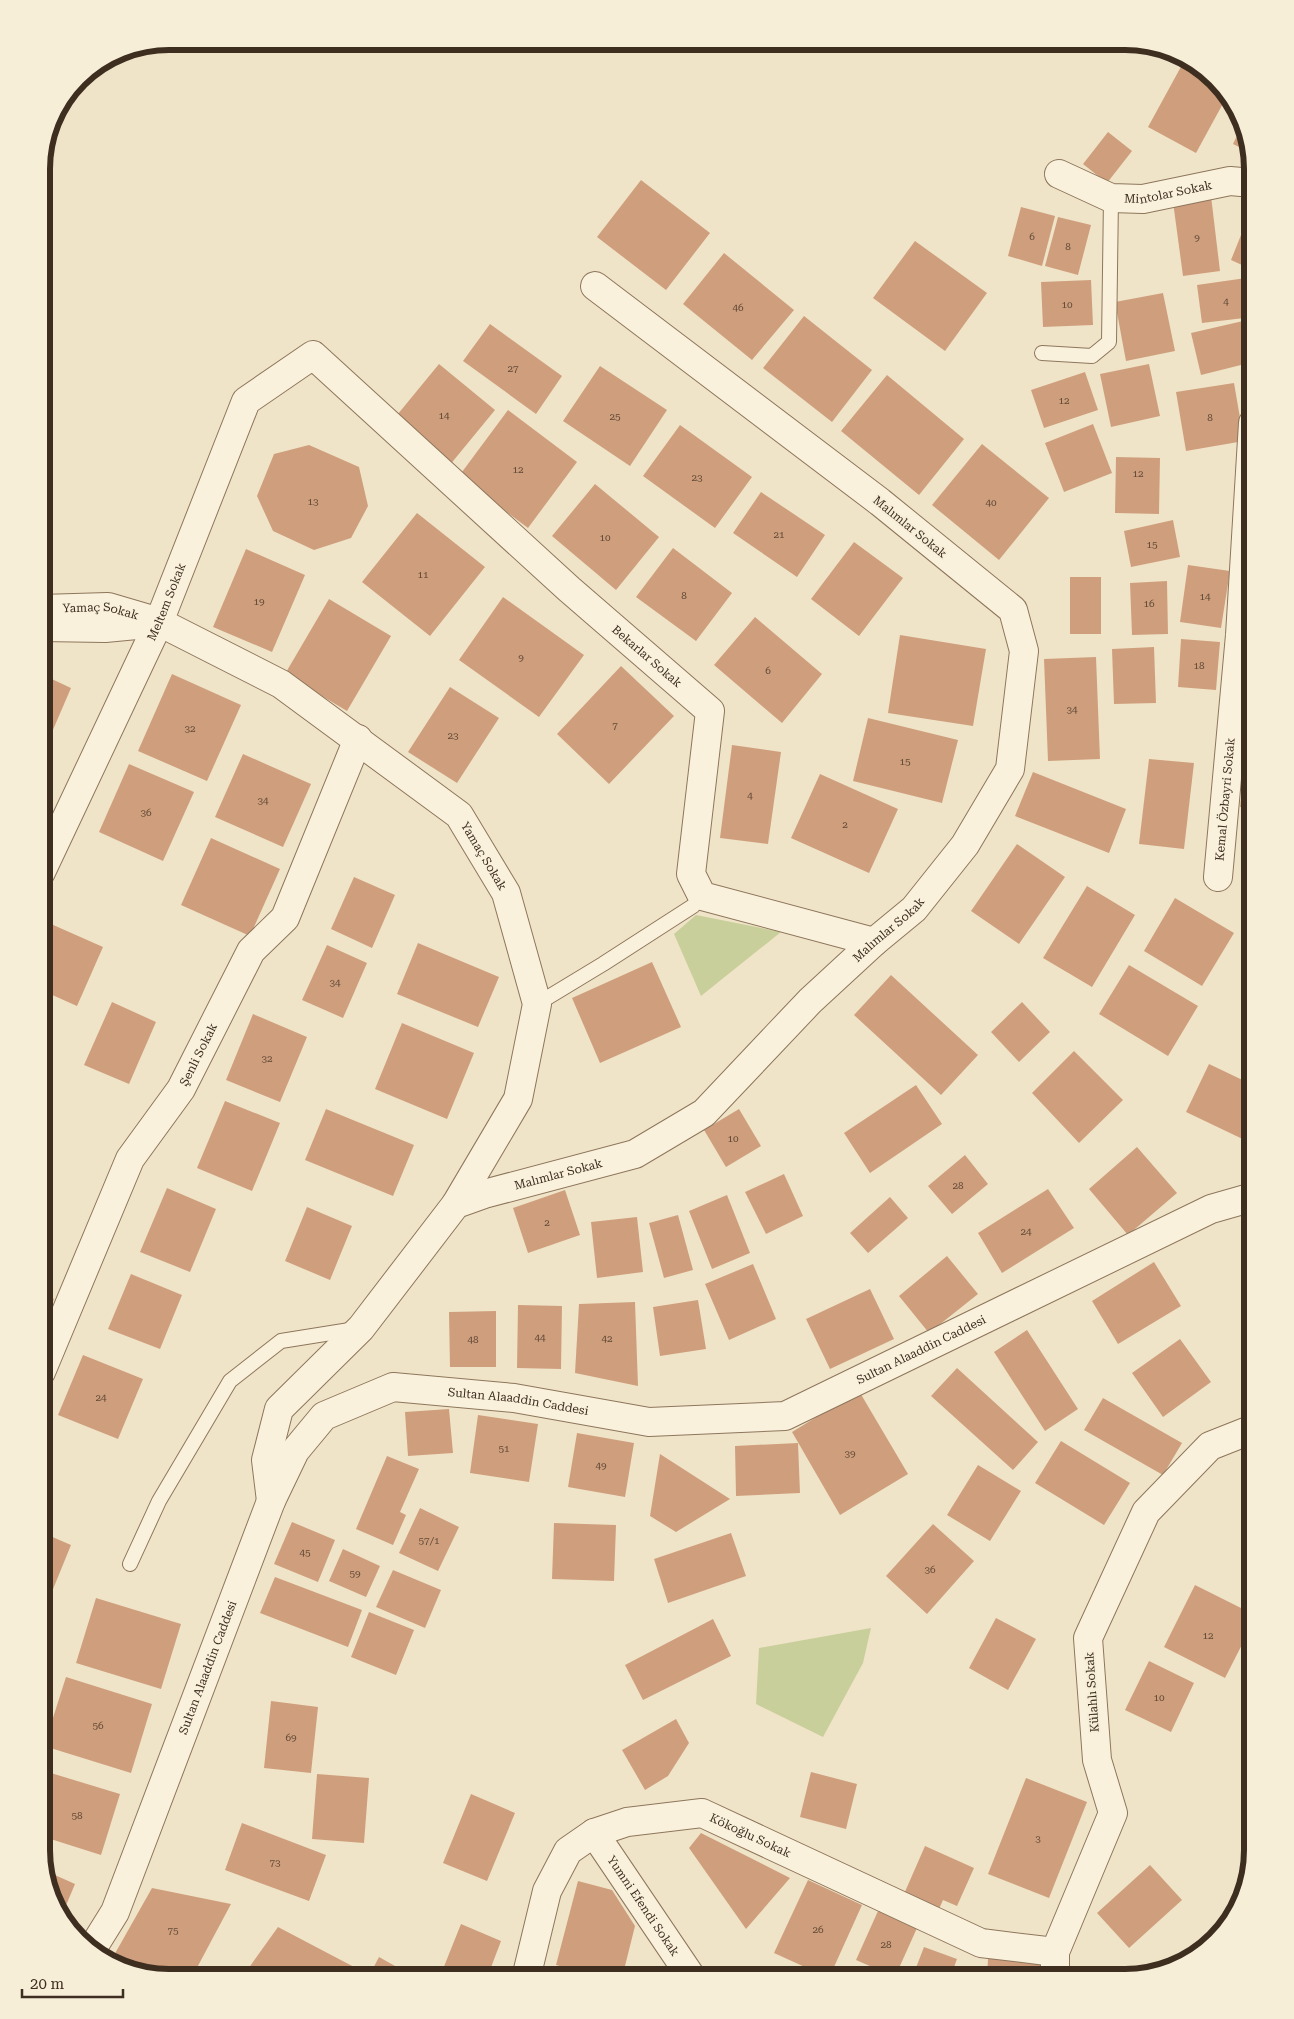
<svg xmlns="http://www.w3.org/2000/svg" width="1294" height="2019" viewBox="0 0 1294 2019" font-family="'Roboto Serif',serif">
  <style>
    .green { fill: #c9cf9b }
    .building { fill: #cf9f7d }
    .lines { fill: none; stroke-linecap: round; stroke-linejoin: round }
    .service-casing { stroke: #8d765c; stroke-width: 16 }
    .minor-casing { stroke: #8d765c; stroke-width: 30 }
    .tertiary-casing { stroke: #8d765c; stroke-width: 30 }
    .service { stroke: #faf1dc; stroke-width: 14 }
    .minor { stroke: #faf1dc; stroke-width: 28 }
    .tertiary { stroke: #faf1dc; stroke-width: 28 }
    .labels { text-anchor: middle; stroke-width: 4; stroke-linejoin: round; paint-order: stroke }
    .number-label { font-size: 10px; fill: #624a37 }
    .street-label { font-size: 12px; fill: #3d2e20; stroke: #f7eed8 }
    .rim { fill: none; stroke: #3d2e20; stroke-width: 6 }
  </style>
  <rect width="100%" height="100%" fill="#f0e4c8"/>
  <g class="green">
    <path d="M 696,915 L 781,932 L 701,996 L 674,934 Z"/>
    <path d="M 871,1628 L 863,1663 L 823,1737 L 756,1704 L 759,1648 Z"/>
  </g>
  <g class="building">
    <path d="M 1183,63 L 1208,76 L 1226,98 L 1196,153 L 1148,127 Z"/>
    <path d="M 1242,125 L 1243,128 L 1249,152 L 1233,144 Z"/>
    <path d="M 1108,132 L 1132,151 L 1107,183 L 1083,164 Z"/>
    <path d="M 641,180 L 710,233 L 666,290 L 597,237 Z"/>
    <path d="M 1211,196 L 1220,271 L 1183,276 L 1173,202 Z"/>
    <path d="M 1021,207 L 1055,216 L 1042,266 L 1008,256 Z"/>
    <path d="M 1249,215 L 1253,216 L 1253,270 L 1231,260 Z"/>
    <path d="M 1058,217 L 1091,225 L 1078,275 L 1045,266 Z"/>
    <path d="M 915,241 L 987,293 L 945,351 L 873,298 Z"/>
    <path d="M 724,253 L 794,310 L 752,360 L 683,304 Z"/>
    <path d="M 1253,277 L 1253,317 L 1202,323 L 1197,285 Z"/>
    <path d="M 1091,280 L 1093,325 L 1043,327 L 1041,282 Z"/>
    <path d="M 1163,293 L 1175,351 L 1126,361 L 1115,302 Z"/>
    <path d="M 804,316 L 872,370 L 832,422 L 763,368 Z"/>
    <path d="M 1243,321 L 1253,362 L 1201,375 L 1191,333 Z"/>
    <path d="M 490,324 L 562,376 L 536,414 L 463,361 Z"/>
    <path d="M 439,364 L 495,410 L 449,466 L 393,420 Z"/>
    <path d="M 1149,364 L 1160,416 L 1111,427 L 1100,374 Z"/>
    <path d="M 600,366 L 667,410 L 630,466 L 563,421 Z"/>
    <path d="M 1085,372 L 1098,410 L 1044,428 L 1031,390 Z"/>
    <path d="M 887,375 L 964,439 L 919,495 L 841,431 Z"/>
    <path d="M 1234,383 L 1244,441 L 1186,451 L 1176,392 Z"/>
    <path d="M 508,410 L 577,462 L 528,528 L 459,476 Z"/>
    <path d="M 1093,424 L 1112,473 L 1064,492 L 1045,443 Z"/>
    <path d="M 680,425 L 752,477 L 715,528 L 643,476 Z"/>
    <path d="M 982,444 L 1049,498 L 999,560 L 932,505 Z"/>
    <path d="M 309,445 L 359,467 L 368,506 L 351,538 L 314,550 L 273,531 L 257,496 L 274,454 Z"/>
    <path d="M 1116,457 L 1160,458 L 1159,514 L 1115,513 Z"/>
    <path d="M 595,484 L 659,537 L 616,590 L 552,536 Z"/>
    <path d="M 761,492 L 825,535 L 797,577 L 733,533 Z"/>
    <path d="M 417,513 L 485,567 L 430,636 L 362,582 Z"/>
    <path d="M 1173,520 L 1180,557 L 1131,567 L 1124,531 Z"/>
    <path d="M 854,542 L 903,578 L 859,636 L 811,599 Z"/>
    <path d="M 673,548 L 732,593 L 696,641 L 636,597 Z"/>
    <path d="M 246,549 L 305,575 L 272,652 L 213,627 Z"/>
    <path d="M 1188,565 L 1230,571 L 1221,628 L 1180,622 Z"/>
    <rect x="1070" y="577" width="31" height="57"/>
    <path d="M 1167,581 L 1168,634 L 1132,635 L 1130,583 Z"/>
    <path d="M 503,597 L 584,655 L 539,717 L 459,660 Z"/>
    <path d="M 329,599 L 391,636 L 347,711 L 285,674 Z"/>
    <path d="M 755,617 L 822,674 L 782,723 L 714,665 Z"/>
    <path d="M 900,635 L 986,649 L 973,726 L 888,713 Z"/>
    <path d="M 1181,639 L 1220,642 L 1216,690 L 1178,687 Z"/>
    <path d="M 1154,647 L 1156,703 L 1114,704 L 1112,649 Z"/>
    <path d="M 1096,657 L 1100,759 L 1048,761 L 1044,659 Z"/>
    <path d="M 621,666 L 674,716 L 609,784 L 557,734 Z"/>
    <path d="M 41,674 L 71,688 L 49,739 L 41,736 Z"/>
    <path d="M 172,674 L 241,705 L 207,781 L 138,751 Z"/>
    <path d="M 450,687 L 499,718 L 457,783 L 408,752 Z"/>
    <path d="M 1250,688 L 1253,688 L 1253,743 L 1245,742 Z"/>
    <path d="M 868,718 L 958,740 L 942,803 L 853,781 Z"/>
    <path d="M 732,745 L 781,752 L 768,844 L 720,838 Z"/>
    <path d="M 243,754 L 311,784 L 283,847 L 215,817 Z"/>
    <path d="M 1246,756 L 1253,757 L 1253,809 L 1240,807 Z"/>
    <path d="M 1149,759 L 1194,763 L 1184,849 L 1139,844 Z"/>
    <path d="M 129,764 L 194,792 L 163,861 L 99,832 Z"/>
    <path d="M 1033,772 L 1126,809 L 1109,853 L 1015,816 Z"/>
    <path d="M 820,774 L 898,809 L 869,873 L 791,838 Z"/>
    <path d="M 211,838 L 280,869 L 250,936 L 181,905 Z"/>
    <path d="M 1017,844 L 1065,877 L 1019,944 L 971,911 Z"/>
    <path d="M 354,877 L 395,895 L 372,948 L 331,929 Z"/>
    <path d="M 1087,886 L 1135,915 L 1092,987 L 1043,958 Z"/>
    <path d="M 1175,898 L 1234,933 L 1202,986 L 1144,951 Z"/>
    <path d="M 42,920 L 103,947 L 77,1006 L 41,990 Z"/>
    <path d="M 418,943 L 499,977 L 478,1027 L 397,994 Z"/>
    <path d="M 327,945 L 367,963 L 343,1018 L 302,1000 Z"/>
    <path d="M 652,962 L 681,1027 L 600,1063 L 572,998 Z"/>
    <path d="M 1129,965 L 1198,1006 L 1168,1056 L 1099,1014 Z"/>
    <path d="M 891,975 L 978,1055 L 941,1095 L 854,1015 Z"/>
    <path d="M 1252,984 L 1253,984 L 1253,1003 L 1247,1001 Z"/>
    <path d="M 112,1002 L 156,1022 L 129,1084 L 84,1065 Z"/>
    <path d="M 1022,1002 L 1050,1032 L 1019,1062 L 991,1032 Z"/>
    <path d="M 253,1014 L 307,1037 L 280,1102 L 226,1080 Z"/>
    <path d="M 402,1023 L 474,1053 L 447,1119 L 375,1089 Z"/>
    <path d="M 1074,1051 L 1123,1100 L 1079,1143 L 1032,1093 Z"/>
    <path d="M 1209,1064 L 1253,1085 L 1253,1144 L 1186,1112 Z"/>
    <path d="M 916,1085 L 942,1124 L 870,1173 L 844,1133 Z"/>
    <path d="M 225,1101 L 280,1123 L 252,1191 L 197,1168 Z"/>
    <path d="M 326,1109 L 414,1145 L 393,1196 L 305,1160 Z"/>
    <path d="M 739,1109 L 761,1146 L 726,1167 L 704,1130 Z"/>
    <path d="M 1137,1147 L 1177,1193 L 1128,1235 L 1089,1189 Z"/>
    <path d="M 965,1155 L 988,1184 L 952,1214 L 928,1186 Z"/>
    <path d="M 784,1174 L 803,1216 L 766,1234 L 745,1192 Z"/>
    <path d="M 167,1188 L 216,1209 L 190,1272 L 140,1252 Z"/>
    <path d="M 1048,1189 L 1074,1228 L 1002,1273 L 978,1233 Z"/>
    <path d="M 565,1190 L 580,1235 L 528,1253 L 513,1208 Z"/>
    <path d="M 727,1195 L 750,1253 L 712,1269 L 689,1211 Z"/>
    <path d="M 890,1197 L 908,1218 L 868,1253 L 850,1233 Z"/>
    <path d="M 307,1207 L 352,1226 L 330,1280 L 285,1261 Z"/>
    <path d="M 678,1215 L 693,1270 L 664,1278 L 649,1223 Z"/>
    <path d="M 637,1217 L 643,1272 L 597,1278 L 591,1222 Z"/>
    <path d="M 947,1256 L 978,1294 L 929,1333 L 899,1296 Z"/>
    <path d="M 1154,1262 L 1181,1306 L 1118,1344 L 1092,1301 Z"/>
    <path d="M 753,1264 L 776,1319 L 729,1340 L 705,1284 Z"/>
    <path d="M 131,1274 L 182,1295 L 160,1349 L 108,1329 Z"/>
    <path d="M 870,1289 L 894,1339 L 830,1369 L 806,1319 Z"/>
    <path d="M 41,1293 L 54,1299 L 41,1327 Z"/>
    <path d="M 698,1300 L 706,1349 L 660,1356 L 653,1307 Z"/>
    <path d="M 635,1302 L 638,1386 L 575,1373 L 579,1304 Z"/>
    <path d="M 518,1305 L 562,1306 L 561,1369 L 517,1368 Z"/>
    <path d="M 496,1311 L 496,1367 L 450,1367 L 449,1312 Z"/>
    <path d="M 1027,1330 L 1078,1409 L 1045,1431 L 994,1352 Z"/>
    <path d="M 1180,1339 L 1211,1382 L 1163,1417 L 1132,1373 Z"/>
    <path d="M 83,1355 L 143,1379 L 118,1439 L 58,1415 Z"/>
    <path d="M 957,1368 L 1038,1442 L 1013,1470 L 931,1396 Z"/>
    <path d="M 859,1391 L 908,1474 L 840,1515 L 792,1432 Z"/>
    <path d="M 1103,1398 L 1182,1443 L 1163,1475 L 1084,1430 Z"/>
    <path d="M 449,1409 L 453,1453 L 408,1456 L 405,1412 Z"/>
    <path d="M 478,1415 L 538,1424 L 529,1482 L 470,1473 Z"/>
    <path d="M 577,1433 L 634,1443 L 625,1497 L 568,1487 Z"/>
    <path d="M 1061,1441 L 1130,1483 L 1104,1525 L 1035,1483 Z"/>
    <path d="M 798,1443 L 800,1493 L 736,1496 L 735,1446 Z"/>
    <path d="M 660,1454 L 730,1499 L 676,1532 L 650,1516 Z"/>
    <path d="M 387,1456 L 419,1469 L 400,1512 L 406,1515 L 393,1545 L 356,1529 Z"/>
    <path d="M 978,1465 L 1021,1491 L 990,1541 L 947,1515 Z"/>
    <path d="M 420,1508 L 459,1527 L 438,1571 L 399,1553 Z"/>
    <path d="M 292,1522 L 335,1540 L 318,1582 L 274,1564 Z"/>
    <path d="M 554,1523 L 616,1525 L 614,1581 L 552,1579 Z"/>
    <path d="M 933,1524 L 974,1561 L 927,1614 L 886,1576 Z"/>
    <path d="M 41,1532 L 71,1545 L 49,1599 L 41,1596 Z"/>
    <path d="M 731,1533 L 746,1576 L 668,1603 L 654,1559 Z"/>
    <path d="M 343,1549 L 380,1566 L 366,1597 L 329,1581 Z"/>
    <path d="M 393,1570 L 441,1590 L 425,1628 L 376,1607 Z"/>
    <path d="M 275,1577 L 362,1610 L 348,1647 L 260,1613 Z"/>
    <path d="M 1195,1585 L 1253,1614 L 1253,1623 L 1225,1678 L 1164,1647 Z"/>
    <path d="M 96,1598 L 181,1624 L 161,1689 L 76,1663 Z"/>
    <path d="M 369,1612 L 414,1630 L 396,1675 L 351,1657 Z"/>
    <path d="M 996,1618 L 1036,1639 L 1008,1690 L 969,1668 Z"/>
    <path d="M 713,1619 L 731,1656 L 643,1700 L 625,1665 Z"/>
    <path d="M 1149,1661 L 1194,1683 L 1171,1732 L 1125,1710 Z"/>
    <path d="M 66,1677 L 152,1704 L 131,1773 L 44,1746 Z"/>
    <path d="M 271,1701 L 318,1707 L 311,1773 L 264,1768 Z"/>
    <path d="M 676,1719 L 689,1743 L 668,1776 L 645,1790 L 622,1750 Z"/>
    <path d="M 41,1770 L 120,1794 L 101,1855 L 41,1836 Z"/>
    <path d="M 811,1772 L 857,1784 L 846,1829 L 800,1817 Z"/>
    <path d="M 317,1774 L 369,1778 L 364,1843 L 312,1839 Z"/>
    <path d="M 1026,1778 L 1087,1802 L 1049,1898 L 988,1874 Z"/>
    <path d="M 471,1794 L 515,1813 L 487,1881 L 443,1863 Z"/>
    <path d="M 242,1823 L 326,1855 L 309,1901 L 225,1870 Z"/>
    <path d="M 701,1833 L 790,1878 L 746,1929 L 689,1848 Z"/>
    <path d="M 925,1846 L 974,1868 L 957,1906 L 943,1900 L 939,1909 L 904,1894 Z"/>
    <path d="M 1150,1865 L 1182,1900 L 1129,1948 L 1097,1913 Z"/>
    <path d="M 46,1871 L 75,1884 L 62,1915 L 55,1907 Z"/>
    <path d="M 808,1880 L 862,1905 L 829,1978 L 774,1953 Z"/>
    <path d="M 578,1881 L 612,1890 L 635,1926 L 622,1978 L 605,1978 L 556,1965 Z"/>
    <path d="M 152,1888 L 231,1904 L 192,1977 L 161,1977 L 122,1964 L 113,1957 Z"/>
    <path d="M 878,1911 L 917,1928 L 895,1977 L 856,1960 Z"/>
    <path d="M 461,1924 L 501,1941 L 487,1978 L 464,1978 L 443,1969 Z"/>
    <path d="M 278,1927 L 356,1968 L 342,1978 L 252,1978 L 248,1969 Z"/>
    <path d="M 924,1947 L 957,1959 L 950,1978 L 912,1978 Z"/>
    <path d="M 379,1957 L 404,1971 L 401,1978 L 368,1978 Z"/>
    <path d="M 988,1959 L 1041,1959 L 1041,1978 L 987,1978 Z"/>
  </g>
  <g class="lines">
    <g class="service-casing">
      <g id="service">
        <path d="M 1042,353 L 1092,356 L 1109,342 L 1111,198"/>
        <path d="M 537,1004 L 603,964 L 693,906 L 702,896"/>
        <path d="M 130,1564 L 159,1501 L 230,1381 L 281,1341 L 356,1329"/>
      </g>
    </g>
    <g class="minor-casing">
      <g id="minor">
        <path id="s1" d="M 1059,174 L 1111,198 L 1143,199 L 1230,181 L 1253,183"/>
        <path id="s2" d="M 41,609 L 108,607 L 159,622 L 281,684 L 459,815 L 506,893 L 537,1004 L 518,1099 L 456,1204"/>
        <path d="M 41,627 L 105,628 L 147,624"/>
        <path id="s3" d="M 41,872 L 159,622 L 246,401 L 313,355 L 569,589 L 710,711 L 691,874 L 702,896 L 874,942"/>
        <path id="s4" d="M 1218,877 L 1240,635 L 1253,423"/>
        <path id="s5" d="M 41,1372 L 130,1159 L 181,1089 L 251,951 L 285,918 L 358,739"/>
        <path id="s6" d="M 271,1501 L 266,1460 L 279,1409 L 361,1328 L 456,1204 L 484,1194 L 635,1154 L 704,1113 L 810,1001 L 874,942 L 914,909 L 965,845 L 1010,769 L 1024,651 L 1013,610 L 880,502 L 595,286"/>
        <path id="s7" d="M 594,1833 L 692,1978"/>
        <path id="s8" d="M 526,1978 L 547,1891 L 568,1851 L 594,1833 L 627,1822 L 702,1813 L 981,1943 L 1055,1952"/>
        <path d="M 1055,1978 L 1055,1952 L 1113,1813 L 1097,1760 L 1088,1638 L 1146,1512 L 1210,1446 L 1253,1429"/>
      </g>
    </g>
    <g class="tertiary-casing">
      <g id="tertiary">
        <path id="s9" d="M 92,1949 L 115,1912 L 271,1501 L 295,1451 L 324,1416 L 393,1387 L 514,1398 L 649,1422 L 785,1416 L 1211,1209 L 1253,1197"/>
      </g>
    </g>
    <use href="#service" class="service"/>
    <use href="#minor" class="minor"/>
    <use href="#tertiary" class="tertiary"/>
  </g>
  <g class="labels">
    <g class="number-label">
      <text x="1032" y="240">6</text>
      <text x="1197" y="241">9</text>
      <text x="1068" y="250">8</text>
      <text x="1226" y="305">4</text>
      <text x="1067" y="308">10</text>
      <text x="738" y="311">46</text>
      <text x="513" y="372">27</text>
      <text x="1064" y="404">12</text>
      <text x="444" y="419">14</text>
      <text x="615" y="420">25</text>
      <text x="1210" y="421">8</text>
      <text x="518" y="473">12</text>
      <text x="1138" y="477">12</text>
      <text x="697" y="481">23</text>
      <text x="313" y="505">13</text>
      <text x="991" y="506">40</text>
      <text x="779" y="538">21</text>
      <text x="605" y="541">10</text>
      <text x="1152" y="548">15</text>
      <text x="423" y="578">11</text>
      <text x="684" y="599">8</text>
      <text x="1205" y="600">14</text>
      <text x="259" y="605">19</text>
      <text x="1149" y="607">16</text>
      <text x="521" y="661">9</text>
      <text x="1199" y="669">18</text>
      <text x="768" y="674">6</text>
      <text x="1072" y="713">34</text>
      <text x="615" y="729">7</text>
      <text x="190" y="732">32</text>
      <text x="453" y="739">23</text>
      <text x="905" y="765">15</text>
      <text x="750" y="799">4</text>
      <text x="263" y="804">34</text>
      <text x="146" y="816">36</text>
      <text x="845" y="828">2</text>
      <text x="335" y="986">34</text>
      <text x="267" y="1062">32</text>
      <text x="733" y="1142">10</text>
      <text x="958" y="1189">28</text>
      <text x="547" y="1226">2</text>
      <text x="1026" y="1235">24</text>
      <text x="540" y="1341">44</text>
      <text x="607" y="1342">42</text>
      <text x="473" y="1343">48</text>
      <text x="101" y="1401">24</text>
      <text x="504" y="1452">51</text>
      <text x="850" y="1457">39</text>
      <text x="601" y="1469">49</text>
      <text x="429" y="1544">57/1</text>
      <text x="305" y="1556">45</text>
      <text x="930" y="1573">36</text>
      <text x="355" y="1577">59</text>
      <text x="1208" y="1639">12</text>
      <text x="1159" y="1701">10</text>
      <text x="98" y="1729">56</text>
      <text x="291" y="1741">69</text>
      <text x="77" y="1819">58</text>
      <text x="1038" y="1842">3</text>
      <text x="275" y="1866">73</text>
      <text x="818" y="1933">26</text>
      <text x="173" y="1934">75</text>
      <text x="886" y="1948">28</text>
    </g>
    <g class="street-label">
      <text dy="4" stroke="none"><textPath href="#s1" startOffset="115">Mintolar Sokak</textPath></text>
      <text transform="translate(910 527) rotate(39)" y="4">Malımlar Sokak</text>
      <text dy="4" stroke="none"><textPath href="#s3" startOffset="298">Meltem Sokak</textPath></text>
      <text dy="4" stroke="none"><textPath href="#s2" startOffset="60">Yamaç Sokak</textPath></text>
      <text dy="4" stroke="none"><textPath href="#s3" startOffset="1045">Bekarlar Sokak</textPath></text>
      <text dy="4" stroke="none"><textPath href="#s4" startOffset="78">Kemal Özbayri Sokak</textPath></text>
      <text dy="4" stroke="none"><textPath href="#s2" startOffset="526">Yamaç Sokak</textPath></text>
      <text dy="4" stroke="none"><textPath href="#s6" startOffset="892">Malımlar Sokak</textPath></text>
      <text dy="4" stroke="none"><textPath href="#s5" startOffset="356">Şenli Sokak</textPath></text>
      <text dy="4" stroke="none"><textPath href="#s6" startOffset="472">Malımlar Sokak</textPath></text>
      <text dy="4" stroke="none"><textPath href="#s9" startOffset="1205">Sultan Alaaddin Caddesi</textPath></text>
      <text dy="4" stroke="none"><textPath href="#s9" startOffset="785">Sultan Alaaddin Caddesi</textPath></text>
      <text dy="4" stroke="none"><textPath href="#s9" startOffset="305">Sultan Alaaddin Caddesi</textPath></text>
      <text transform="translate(1092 1692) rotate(-94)" y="4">Külahlı Sokak</text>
      <text dy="4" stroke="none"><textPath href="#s8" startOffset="330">Kökoğlu Sokak</textPath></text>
      <text dy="4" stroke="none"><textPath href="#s7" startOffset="88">Yumni Efendi Sokak</textPath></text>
    </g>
  </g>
  <path d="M0 0H1294V2019H0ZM169 50H1125A119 119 0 0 1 1244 169V1850A119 119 0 0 1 1125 1969H169A119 119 0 0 1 50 1850V169A119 119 0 0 1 169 50Z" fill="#f7eed8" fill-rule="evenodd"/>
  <path class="rim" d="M169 50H1125A119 119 0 0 1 1244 169V1850A119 119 0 0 1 1125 1969H169A119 119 0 0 1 50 1850V169A119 119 0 0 1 169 50Z"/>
  <path d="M22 1989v8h101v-8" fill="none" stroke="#3d2e20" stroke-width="2.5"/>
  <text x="30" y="1989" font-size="15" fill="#3d2e20" stroke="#f7eed8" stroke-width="4" paint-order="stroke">20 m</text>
</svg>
